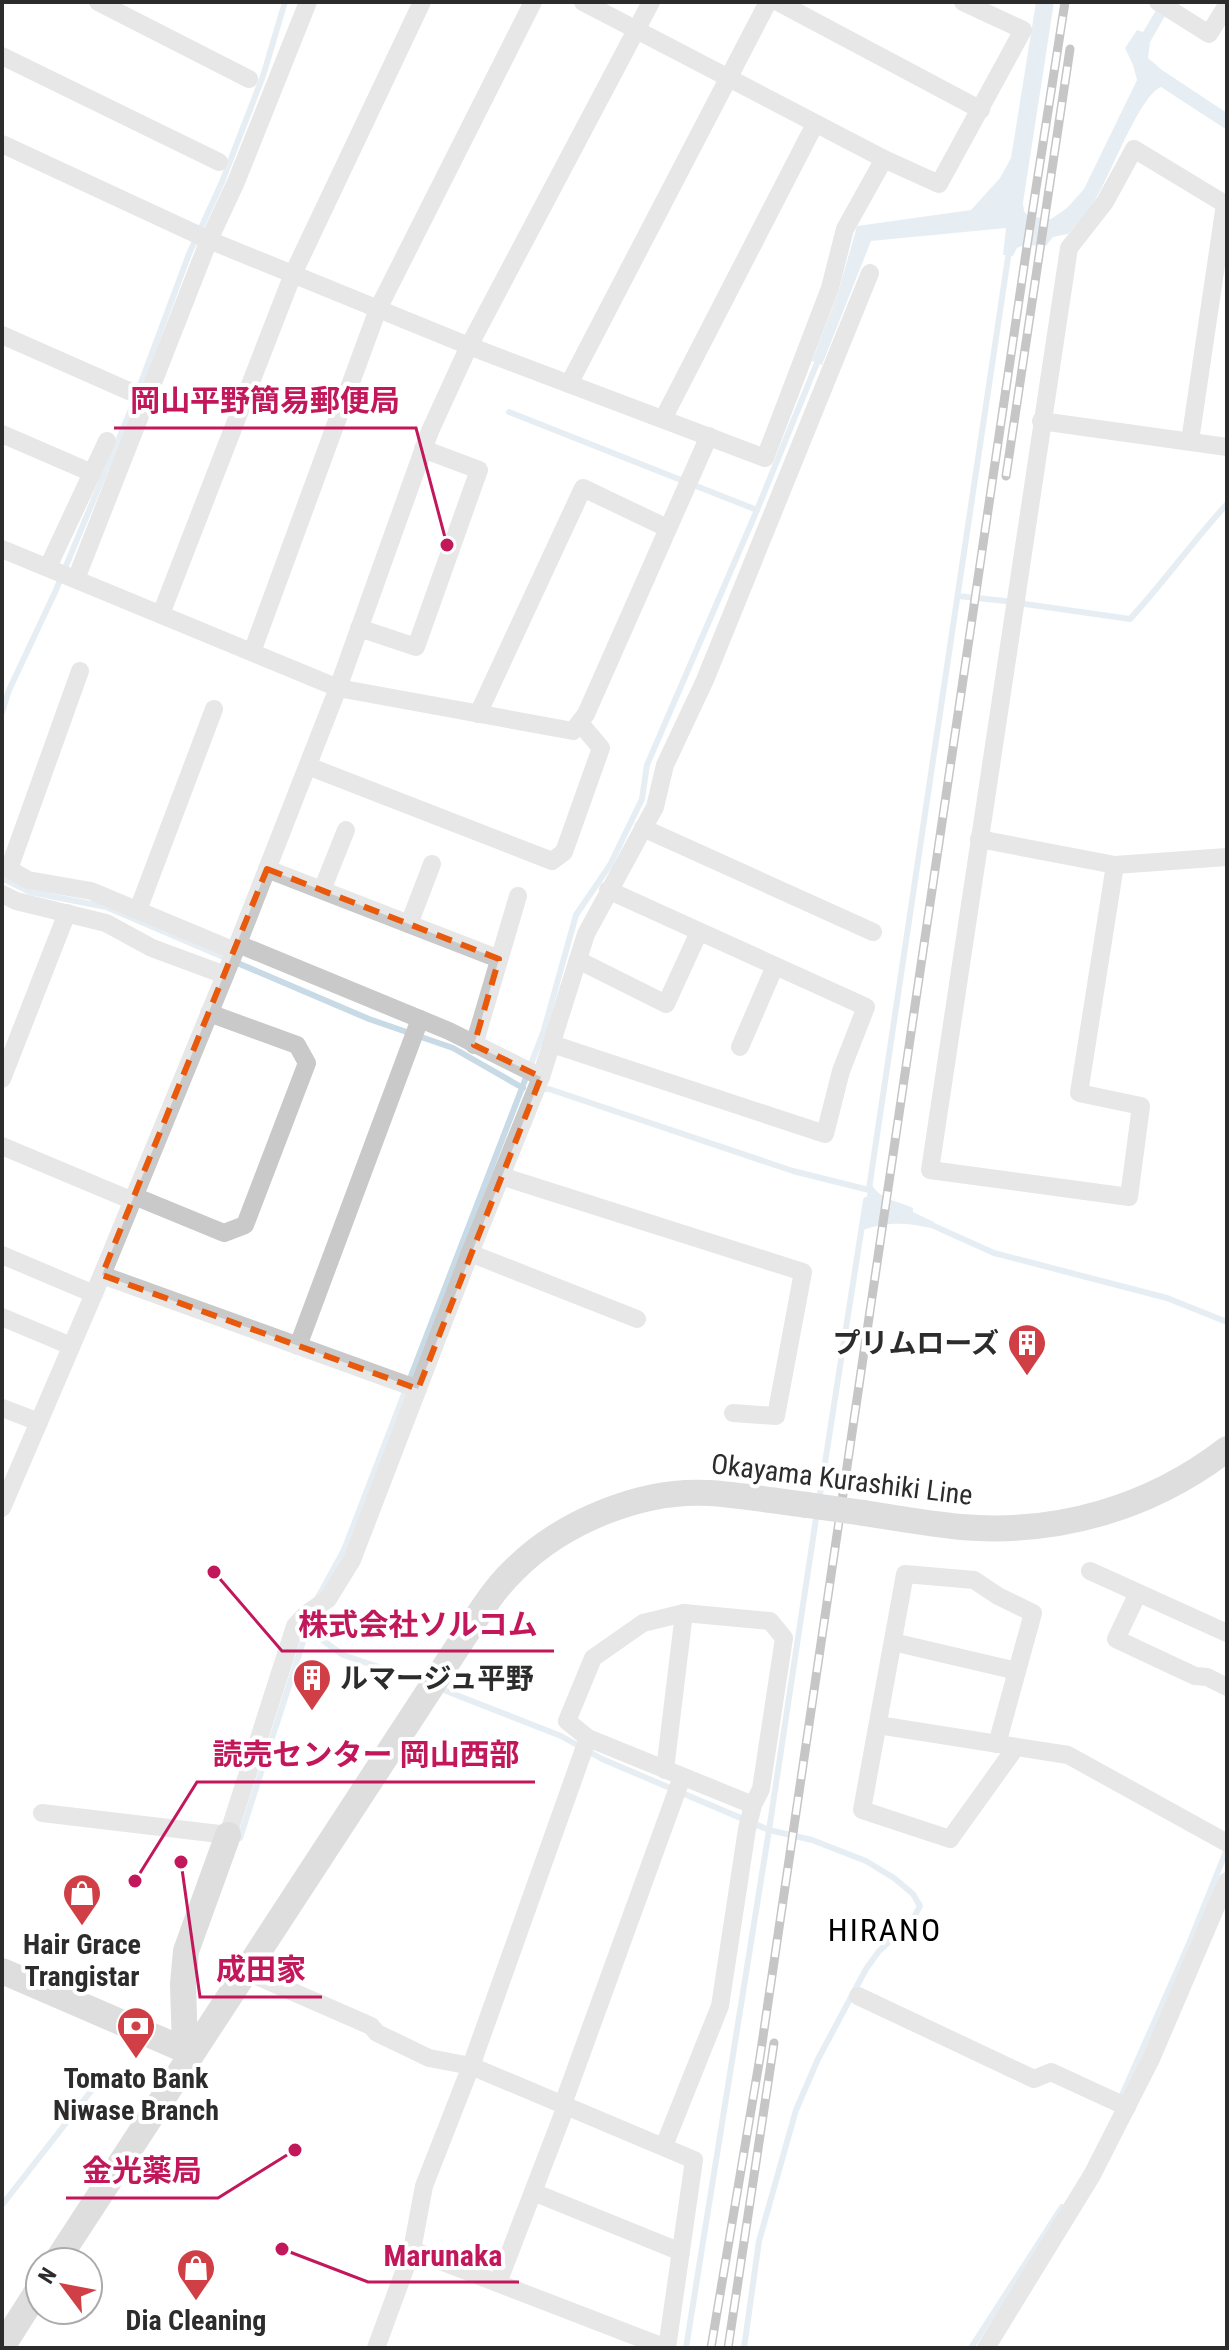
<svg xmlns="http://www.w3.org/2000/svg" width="1229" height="2350" viewBox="0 0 1229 2350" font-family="'Roboto Condensed','Noto Sans JP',sans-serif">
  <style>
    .water { fill: #c8dae6 }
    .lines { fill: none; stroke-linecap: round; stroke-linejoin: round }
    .stream { stroke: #c8dae6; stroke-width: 6 }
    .street { stroke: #c9c9c9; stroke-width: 18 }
    .secondary { stroke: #b6b6b6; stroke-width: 26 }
    .rail-casing { stroke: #818181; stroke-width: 9 }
    .rail { stroke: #fff; stroke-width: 6; stroke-dasharray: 18; stroke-linecap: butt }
    .secondary-bridge { stroke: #b6b6b6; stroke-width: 26 }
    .marked { fill: none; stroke: #e8590c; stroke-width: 6; stroke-dasharray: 16 10; stroke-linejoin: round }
    .labels { text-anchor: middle; stroke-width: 8; stroke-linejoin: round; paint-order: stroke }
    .poi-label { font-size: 28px; font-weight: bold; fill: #2c2c2c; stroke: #fff }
    .street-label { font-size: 28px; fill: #2c2c2c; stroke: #fff }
    .quarter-label { font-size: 32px; letter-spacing: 2px; fill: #000; stroke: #fff }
    .leader { fill: none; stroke: #c2185b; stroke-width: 3 }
    .callout-dot { fill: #c2185b; stroke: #fff; stroke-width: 3 }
    .callout-label { font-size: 30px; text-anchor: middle; font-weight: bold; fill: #c2185b; stroke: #fff; stroke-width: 8; stroke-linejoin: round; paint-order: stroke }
  </style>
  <rect width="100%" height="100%" fill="#fff"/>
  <g class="water">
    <path d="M 1036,2 L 1054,2 L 1023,203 L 1024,211 L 1028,216 L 1051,219 L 1067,208 L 1084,189 L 1137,80 L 1133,65 L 1125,48 L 1137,30 L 1143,32 L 1161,2 L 1173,2 L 1150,42 L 1148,58 L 1162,70 L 1227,113 L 1227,130 L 1161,87 C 1139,96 1110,177 1095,200 C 1087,212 1077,223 1068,234 L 1053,237 L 1046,246 L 1024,245 L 1017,248 L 1013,256 L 1003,255 L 1006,228 L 871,241 L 822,365 L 812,361 L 838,293 L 857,226 L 971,210 L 1000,178 L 1011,158 Z"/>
    <path d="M 870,1181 C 878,1200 896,1200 913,1208 L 913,1212 L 934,1222 L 930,1228 C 904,1222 885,1222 860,1231 Z"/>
  </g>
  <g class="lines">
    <g class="stream">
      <path d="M 509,412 L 757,510"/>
      <path d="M 958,596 L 1005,601"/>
      <path d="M 1025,604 L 1130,619 C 1164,582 1193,541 1227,504"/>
      <path d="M 2,712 L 9,690 L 56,590 L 130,412 L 189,254 L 222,182 L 263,76 L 285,2"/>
      <path d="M 2,878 L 30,892 L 106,907 L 369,1019 L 453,1048 L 523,1088"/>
      <path d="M 539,1089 L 549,1089 L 793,1171 L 869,1190"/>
      <path d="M 869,1189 L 1009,251"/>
      <path d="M 925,1222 L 994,1253 L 1167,1298 L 1227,1322"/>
      <path d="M 819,1501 L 866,1200"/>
      <path d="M 316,1601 L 344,1550 L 522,1088 L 544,1030 L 576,915 L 610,865 L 642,799 L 647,765 L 757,510 L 819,358"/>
      <path d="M 307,1629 L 343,1655 L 412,1678"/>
      <path d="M 446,1691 L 561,1736 L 602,1759 L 769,1830 L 812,1840 L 866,1861 L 894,1878 L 913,1894 L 920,1906 L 912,1921 L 879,1951 L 866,1969 L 818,2059 L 796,2110 L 759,2241 L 744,2348"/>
      <path d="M 240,1838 L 310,1620"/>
      <path d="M 1119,2102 L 1188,1946 L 1227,1849"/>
      <path d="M 2,2205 L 95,2086 L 122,2083 L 137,2077"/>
      <path d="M 686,2348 L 769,1830 L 817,1512"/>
      <path d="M 971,2348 L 1062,2207"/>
    </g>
    <g class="street">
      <path d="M 98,2 L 249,79"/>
      <path d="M 583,2 L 884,159 L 939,184 L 1023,30 L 963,2"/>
      <path d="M 778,2 L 981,110"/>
      <path d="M 1158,2 L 1209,34 L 1227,5"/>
      <path d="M 2,56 L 219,162"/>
      <path d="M 2,144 L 209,240 L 469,346 L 765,458 L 830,288 L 845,229 L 884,159"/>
      <path d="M 2,335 L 147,399"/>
      <path d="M 569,384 L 768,2"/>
      <path d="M 663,419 L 815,124"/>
      <path d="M 1041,421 L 1227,447"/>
      <path d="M 2,434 L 92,473"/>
      <path d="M 2,549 L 338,688 L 573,731 L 586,714 L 709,436"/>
      <path d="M 48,567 L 107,441"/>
      <path d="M 76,579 L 209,240 L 236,182 L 308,2"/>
      <path d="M 161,614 L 293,274 L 422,2"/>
      <path d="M 359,628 L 416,647 L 479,470 L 423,449"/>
      <path d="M 252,652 L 378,309 L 533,2"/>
      <path d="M 478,714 L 583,488 L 667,528"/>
      <path d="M 308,766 L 552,861 L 564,852 L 601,748 L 580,723"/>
      <path d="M 643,828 L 873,932"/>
      <path d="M 979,839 L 1115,865 L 1227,857"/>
      <path d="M 2,865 L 28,880 L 91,891 L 235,951"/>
      <path d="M 1115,865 L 1079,1093 L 1141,1106 L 1129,1197 L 930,1170 L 1069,248 L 1105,202 L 1134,149 L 1225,204 L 1190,441"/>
      <path d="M 9,869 L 80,671"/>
      <path d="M 267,869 L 499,959"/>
      <path d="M 322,890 L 346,830"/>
      <path d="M 2,894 L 16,901 L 106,923 L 152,948 L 225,975"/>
      <path d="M 138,910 L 214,709"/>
      <path d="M 409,924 L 432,864"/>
      <path d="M 238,944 L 449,1031 L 541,1077"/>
      <path d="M 578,960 L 666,1004 L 699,932"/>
      <path d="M 552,1044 L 825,1134 L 841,1071 L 866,1007 L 608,890"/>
      <path d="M 474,1045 L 518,896"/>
      <path d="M 740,1047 L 775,966"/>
      <path d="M 2,1079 L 67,913"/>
      <path d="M 2,1146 L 133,1201"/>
      <path d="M 501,1176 L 803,1272 L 776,1416 L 733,1413"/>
      <path d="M 134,1196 L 224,1233 L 245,1225 L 307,1063 L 297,1045 L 209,1013"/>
      <path d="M 470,1253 L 637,1319"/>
      <path d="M 2,1255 L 94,1294"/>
      <path d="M 102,1275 L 418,1389"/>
      <path d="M 2,1317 L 71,1346"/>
      <path d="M 298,1346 L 420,1019"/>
      <path d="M 2,1408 L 39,1422"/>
      <path d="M 2,1508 L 102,1275 L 235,951 L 338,688 L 430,431 L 469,346 L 651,2"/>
      <path d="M 1090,1571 L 1227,1633"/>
      <path d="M 1138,1593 L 1116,1639 L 1195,1676 L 1207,1677 L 1227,1687"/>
      <path d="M 893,1642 L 1017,1671"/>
      <path d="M 878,1725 L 1068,1755 L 1227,1843"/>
      <path d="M 997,1744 L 1033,1613 L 998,1596 L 974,1580 L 905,1574 L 862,1810 L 950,1839 L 1016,1747"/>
      <path d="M 665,1770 L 684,1613"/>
      <path d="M 42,1813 L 228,1835 L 295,1626 L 305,1615 L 328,1599 L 352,1560 L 470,1253 L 541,1077 L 586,934 L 655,807 L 665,765 L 705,680 L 870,273"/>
      <path d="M 245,1971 L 371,2026 L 377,2033 L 429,2058 L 471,2066 L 694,2160 L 667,2348"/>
      <path d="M 858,1996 L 1034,2079 L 1051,2072 L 1127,2107"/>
      <path d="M 563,2104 L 682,1777"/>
      <path d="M 664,2146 L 720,2006 L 747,1829 L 753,1805 L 761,1789 L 784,1638 L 770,1621 L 684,1613 L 643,1623 L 593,1658 L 567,1721 L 588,1738 L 753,1805"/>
      <path d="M 533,2192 L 681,2252"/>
      <path d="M 412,2250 L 666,2348"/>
      <path d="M 498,2283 L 566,2106"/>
      <path d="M 376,2348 L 412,2250 L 424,2186 L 471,2066 L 588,1738"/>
      <path d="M 986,2348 L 1092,2175 L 1151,2059 L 1227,1881"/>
    </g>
    <g class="secondary">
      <path d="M 864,1513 C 896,1518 929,1524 961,1527 C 1057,1535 1151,1508 1227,1449"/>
      <path d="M 2,1971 L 185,2050 L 183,1984 L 186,1951 L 228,1835"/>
      <path d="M 56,2262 L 466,1634 C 480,1612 495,1588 514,1570 C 562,1522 641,1489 709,1493 C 742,1495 774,1501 807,1505"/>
      <path d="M 2,2347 L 40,2287"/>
    </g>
    <g class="rail-casing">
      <g id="rail">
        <path d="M 1006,476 L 1070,49"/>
        <path d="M 711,2348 L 760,2057 L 1027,246 L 1065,2"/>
        <path d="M 728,2348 L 774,2043"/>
      </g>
    </g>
    <use href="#rail" class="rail"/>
    <path class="secondary-bridge" d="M 807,1505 L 864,1513"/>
  </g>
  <path d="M0 0H1229V2350H0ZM 267,869 L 499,959 L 474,1045 L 541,1077 L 418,1389 L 102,1275 Z" fill="#fff" fill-opacity=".55" fill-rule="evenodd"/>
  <path class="marked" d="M 267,869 L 499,959 L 474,1045 L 541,1077 L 418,1389 L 102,1275 Z"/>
  <defs>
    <g id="building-pin" transform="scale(2)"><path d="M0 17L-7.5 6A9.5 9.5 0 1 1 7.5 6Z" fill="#d13f46" stroke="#fff"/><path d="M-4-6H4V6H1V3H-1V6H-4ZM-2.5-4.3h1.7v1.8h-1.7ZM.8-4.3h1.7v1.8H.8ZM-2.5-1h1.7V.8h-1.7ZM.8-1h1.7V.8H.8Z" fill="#fff"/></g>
    <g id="shop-pin" transform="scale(2)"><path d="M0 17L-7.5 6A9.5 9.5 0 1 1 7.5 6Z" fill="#d13f46" stroke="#fff"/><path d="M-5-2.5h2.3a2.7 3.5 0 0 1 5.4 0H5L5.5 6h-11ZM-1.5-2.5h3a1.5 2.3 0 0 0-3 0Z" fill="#fff"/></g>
    <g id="bank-pin" transform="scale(2)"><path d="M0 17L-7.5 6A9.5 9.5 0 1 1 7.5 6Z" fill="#d13f46" stroke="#fff"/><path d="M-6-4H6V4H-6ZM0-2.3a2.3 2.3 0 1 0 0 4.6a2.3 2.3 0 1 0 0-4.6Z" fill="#fff"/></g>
  </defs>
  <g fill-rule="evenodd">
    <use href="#building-pin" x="1027" y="1343"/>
    <use href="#building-pin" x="312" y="1678"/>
    <use href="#shop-pin" x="82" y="1893"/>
    <use href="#bank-pin" x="136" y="2026"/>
    <use href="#shop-pin" x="196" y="2268"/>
  </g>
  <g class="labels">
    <g class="poi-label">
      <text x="999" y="1353" text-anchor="end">プリムローズ</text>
      <text x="340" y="1688" text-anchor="start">ルマージュ平野</text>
      <text x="82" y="1954">Hair Grace<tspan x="82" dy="32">Trangistar</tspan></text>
      <text x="136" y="2088">Tomato Bank<tspan x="136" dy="32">Niwase Branch</tspan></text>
      <text x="196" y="2330">Dia Cleaning</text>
    </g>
    <g class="street-label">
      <text transform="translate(842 1479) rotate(7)" y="10">Okayama Kurashiki Line</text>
    </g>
    <g class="quarter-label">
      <text x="885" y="1941">HIRANO</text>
    </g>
  </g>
  <path class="leader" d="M447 545L416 428H114M214 1572L282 1651H554M135 1881L197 1782H535M181 1862L200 1997H322M295 2150L218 2198H66M282 2249L368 2282H519"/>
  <g class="callout-dot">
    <circle cx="447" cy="545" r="8"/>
    <circle cx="214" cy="1572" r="8"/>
    <circle cx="135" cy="1881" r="8"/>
    <circle cx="181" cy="1862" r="8"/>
    <circle cx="295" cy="2150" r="8"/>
    <circle cx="282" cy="2249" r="8"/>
  </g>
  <g class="callout-label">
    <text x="265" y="411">岡山平野簡易郵便局</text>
    <text x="418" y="1635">株式会社ソルコム</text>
    <text x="366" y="1765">読売センター 岡山西部</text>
    <text x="261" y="1980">成田家</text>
    <text x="142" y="2181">金光薬局</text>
    <text x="443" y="2266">Marunaka</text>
  </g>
  <rect width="1229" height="2350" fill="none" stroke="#2c2c2c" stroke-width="8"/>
  <g transform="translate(64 2286) rotate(302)"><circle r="38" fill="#ffffff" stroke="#ababab" stroke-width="2"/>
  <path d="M0-6L14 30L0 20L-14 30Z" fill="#d13f46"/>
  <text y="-12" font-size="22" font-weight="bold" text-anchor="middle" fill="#2c2c2c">N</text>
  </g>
</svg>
